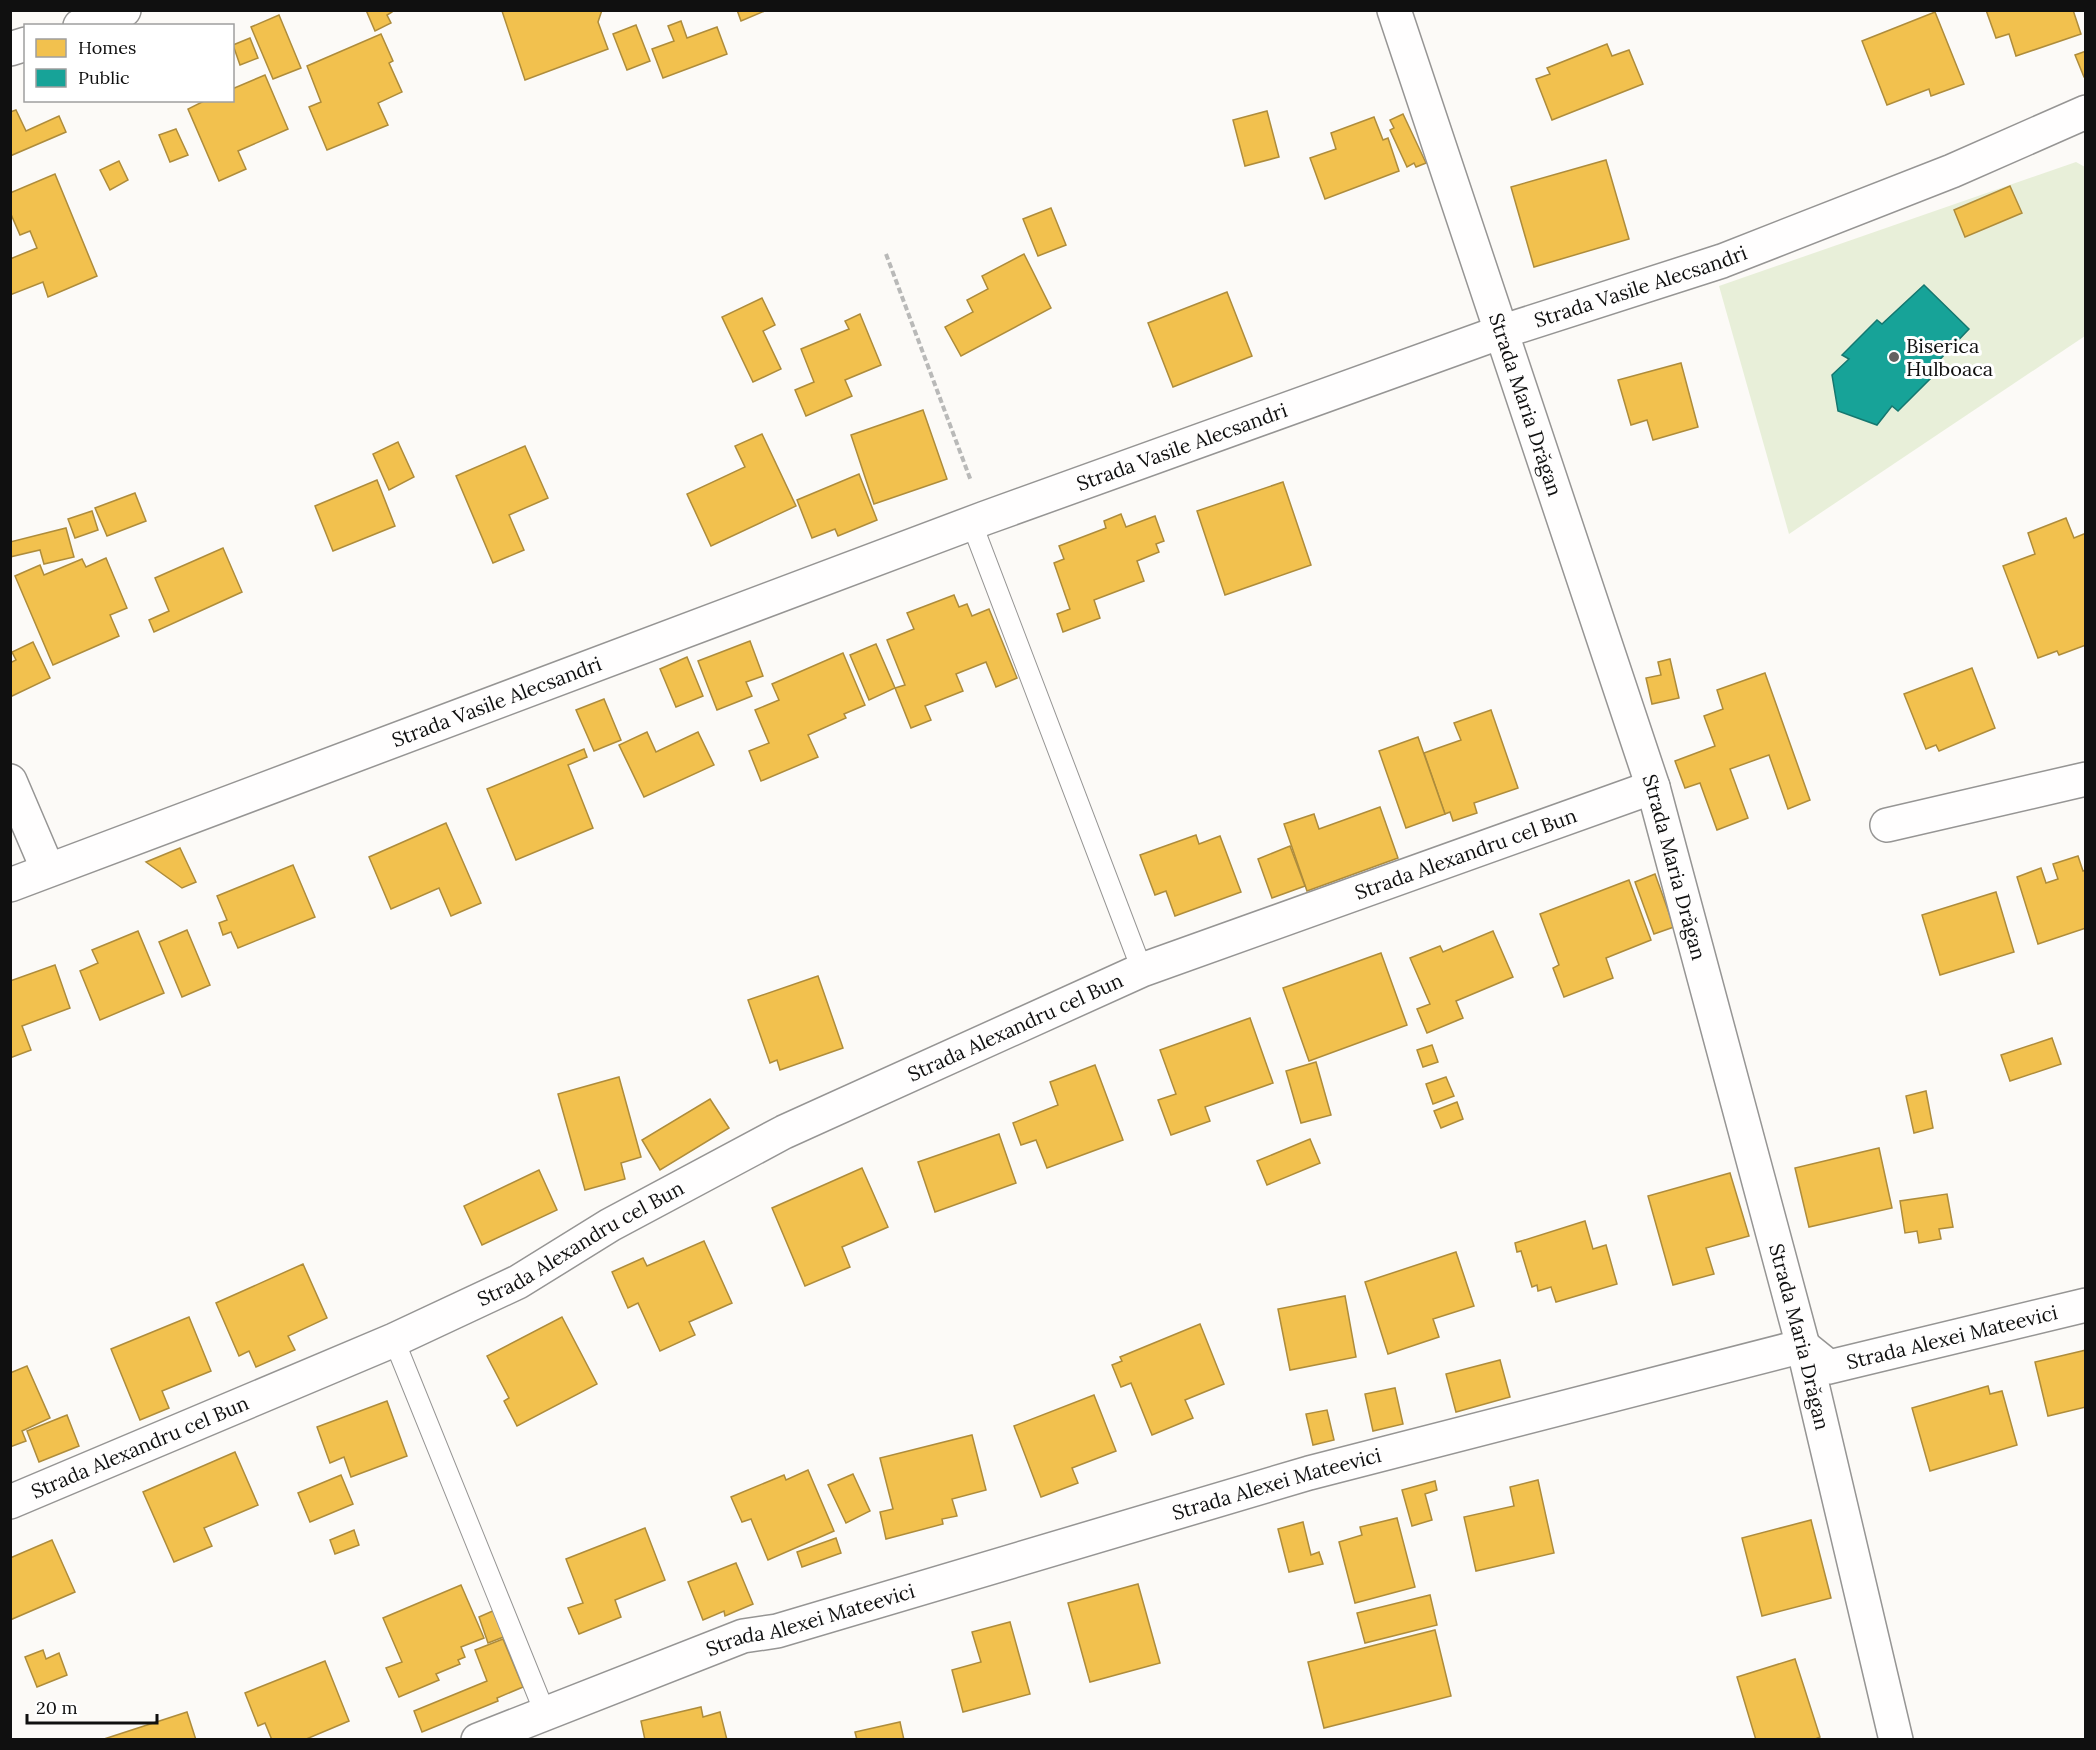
<svg xmlns="http://www.w3.org/2000/svg" width="2096" height="1750" viewBox="0 0 2096 1750" font-family="Lora,serif">
  <style>
    .green { fill: #e8efd9 }
    .homes { fill: #f2c14e; stroke: #ae8c3b; stroke-width: 1.5 }
    .public { fill: #17a398; stroke: #15776f; stroke-width: 1.5 }
    .lines { fill: none; stroke-linecap: round; stroke-linejoin: round }
    .service-casing { stroke: #969594; stroke-width: 22 }
    .minor-casing { stroke: #969594; stroke-width: 36 }
    .tertiary-casing { stroke: #969594; stroke-width: 36 }
    .path { stroke: #b9b9b8; stroke-width: 4; stroke-dasharray: 6 3; stroke-linecap: butt }
    .service { stroke: #fffefe; stroke-width: 20 }
    .minor { stroke: #fffefe; stroke-width: 33 }
    .tertiary { stroke: #fffefe; stroke-width: 33 }
    .poi-dot { fill: #636261; stroke: #fff; stroke-width: 2 }
    .labels { text-anchor: middle; stroke-width: 6; stroke-linejoin: round; paint-order: stroke }
    .street-label { font-size: 20px; fill: #101010; stroke: #fff }
    .poi-label { font-size: 20px; fill: #101010; stroke: #fff; text-anchor: start }
  </style>
  <rect width="100%" height="100%" fill="#fcfaf7"/>
  <path class="green" d="M 2076,162 L 2085,167 L 2085,336 L 1789,534 L 1719,286 Z"/>
  <g class="homes">
    <path d="M 366,10 L 392,10 L 392,12 L 387,15 L 391,23 L 375,31 Z"/>
    <path d="M 602,10 L 598,22 L 608,49 L 525,80 L 502,11 Z"/>
    <path d="M 737,10 L 767,10 L 741,21 Z"/>
    <path d="M 1986,10 L 2073,10 L 2081,34 L 2016,56 L 2009,34 L 1996,38 Z"/>
    <path d="M 1935,12 L 1964,84 L 1931,96 L 1929,89 L 1887,105 L 1862,41 Z"/>
    <path d="M 279,15 L 301,68 L 273,79 L 251,27 Z"/>
    <path d="M 681,21 L 687,38 L 717,27 L 727,54 L 663,78 L 652,49 L 674,41 L 668,26 Z"/>
    <path d="M 636,25 L 650,61 L 627,70 L 613,34 Z"/>
    <path d="M 381,34 L 393,61 L 389,63 L 402,92 L 378,103 L 388,125 L 327,150 L 309,107 L 321,102 L 307,66 Z"/>
    <path d="M 250,38 L 258,58 L 240,65 L 233,45 Z"/>
    <path d="M 1607,44 L 1612,56 L 1629,50 L 1643,84 L 1552,120 L 1536,79 L 1550,74 L 1547,68 Z"/>
    <path d="M 2086,51 L 2086,77 L 2084,77 L 2075,55 Z"/>
    <path d="M 265,75 L 288,129 L 238,151 L 246,169 L 219,181 L 188,109 L 206,100 L 232,100 L 232,89 Z"/>
    <path d="M 16,110 L 26,131 L 59,116 L 66,132 L 10,156 L 10,112 Z"/>
    <path d="M 1267,111 L 1279,157 L 1245,166 L 1233,120 Z"/>
    <path d="M 1403,114 L 1426,163 L 1416,167 L 1414,163 L 1407,167 L 1390,130 L 1394,128 L 1390,120 Z"/>
    <path d="M 1374,117 L 1383,140 L 1388,138 L 1399,171 L 1325,199 L 1310,158 L 1336,149 L 1331,133 Z"/>
    <path d="M 176,129 L 188,155 L 170,162 L 159,135 Z"/>
    <path d="M 1606,160 L 1629,239 L 1534,267 L 1511,187 Z"/>
    <path d="M 119,161 L 128,180 L 110,190 L 100,170 Z"/>
    <path d="M 55,174 L 97,276 L 48,297 L 43,282 L 10,295 L 10,259 L 37,248 L 30,231 L 20,235 L 10,212 L 10,193 Z"/>
    <path d="M 2010,186 L 2022,213 L 1965,237 L 1954,210 Z"/>
    <path d="M 1051,208 L 1066,245 L 1038,256 L 1023,219 Z"/>
    <path d="M 1024,254 L 1051,308 L 961,356 L 945,327 L 973,312 L 967,300 L 988,289 L 982,276 Z"/>
    <path d="M 1227,292 L 1252,356 L 1173,387 L 1148,323 Z"/>
    <path d="M 762,298 L 775,325 L 763,331 L 781,369 L 753,382 L 722,317 Z"/>
    <path d="M 860,314 L 881,365 L 845,380 L 852,396 L 806,416 L 795,390 L 814,382 L 801,349 L 849,329 L 845,321 Z"/>
    <path d="M 1681,363 L 1698,427 L 1653,440 L 1647,420 L 1631,425 L 1618,380 Z"/>
    <path d="M 923,410 L 947,479 L 874,504 L 851,435 Z"/>
    <path d="M 762,434 L 796,506 L 711,546 L 687,494 L 745,467 L 735,446 Z"/>
    <path d="M 398,442 L 414,477 L 389,490 L 373,454 Z"/>
    <path d="M 525,446 L 548,498 L 509,515 L 524,550 L 493,563 L 456,476 Z"/>
    <path d="M 859,474 L 877,520 L 838,536 L 835,529 L 812,538 L 797,500 Z"/>
    <path d="M 377,480 L 395,526 L 333,551 L 315,506 Z"/>
    <path d="M 1283,482 L 1311,565 L 1225,595 L 1197,511 Z"/>
    <path d="M 135,493 L 146,521 L 107,536 L 95,508 Z"/>
    <path d="M 92,511 L 98,530 L 75,538 L 68,519 Z"/>
    <path d="M 1121,514 L 1126,527 L 1155,516 L 1164,541 L 1156,544 L 1159,552 L 1137,561 L 1144,581 L 1094,600 L 1100,618 L 1063,632 L 1057,614 L 1070,609 L 1054,563 L 1064,559 L 1059,546 L 1106,528 L 1104,521 Z"/>
    <path d="M 2066,518 L 2074,538 L 2086,533 L 2086,645 L 2059,655 L 2057,651 L 2038,658 L 2003,566 L 2035,554 L 2028,533 Z"/>
    <path d="M 66,528 L 74,557 L 44,564 L 40,550 L 10,557 L 10,542 Z"/>
    <path d="M 223,548 L 242,592 L 154,632 L 149,620 L 169,611 L 155,578 Z"/>
    <path d="M 106,558 L 127,608 L 110,615 L 119,636 L 53,665 L 15,576 L 40,565 L 44,575 L 82,559 L 86,567 Z"/>
    <path d="M 954,595 L 959,607 L 967,604 L 972,616 L 989,609 L 1017,678 L 996,687 L 986,662 L 956,674 L 963,691 L 925,706 L 931,720 L 911,728 L 895,688 L 905,685 L 887,640 L 914,629 L 907,613 Z"/>
    <path d="M 750,641 L 763,676 L 746,682 L 752,696 L 717,710 L 698,661 Z"/>
    <path d="M 33,642 L 50,678 L 10,697 L 10,663 L 16,660 L 12,652 Z"/>
    <path d="M 876,644 L 895,688 L 869,700 L 850,655 Z"/>
    <path d="M 843,653 L 865,705 L 844,714 L 846,718 L 808,735 L 818,757 L 761,781 L 749,751 L 769,743 L 755,710 L 779,700 L 772,684 Z"/>
    <path d="M 687,657 L 703,696 L 676,707 L 660,669 Z"/>
    <path d="M 1670,659 L 1679,698 L 1652,704 L 1646,678 L 1661,675 L 1658,662 Z"/>
    <path d="M 1972,668 L 1995,728 L 1939,751 L 1936,745 L 1926,749 L 1904,694 Z"/>
    <path d="M 1765,673 L 1810,800 L 1788,809 L 1769,755 L 1730,769 L 1748,818 L 1717,830 L 1700,783 L 1685,788 L 1675,761 L 1715,746 L 1704,716 L 1723,709 L 1717,690 Z"/>
    <path d="M 604,699 L 621,740 L 594,751 L 576,710 Z"/>
    <path d="M 1491,710 L 1518,788 L 1474,803 L 1477,813 L 1453,821 L 1450,812 L 1445,814 L 1424,753 L 1461,740 L 1454,723 Z"/>
    <path d="M 647,732 L 656,752 L 698,732 L 714,765 L 644,797 L 619,745 Z"/>
    <path d="M 1418,737 L 1445,814 L 1406,828 L 1379,751 Z"/>
    <path d="M 584,749 L 587,757 L 568,765 L 593,828 L 516,860 L 487,789 Z"/>
    <path d="M 1380,807 L 1398,858 L 1307,891 L 1284,824 L 1314,814 L 1319,829 Z"/>
    <path d="M 446,823 L 481,903 L 451,916 L 439,888 L 391,909 L 369,857 Z"/>
    <path d="M 1196,835 L 1199,844 L 1220,836 L 1241,892 L 1175,916 L 1166,891 L 1155,895 L 1140,855 Z"/>
    <path d="M 1290,846 L 1305,886 L 1272,898 L 1258,859 Z"/>
    <path d="M 180,848 L 196,882 L 182,888 L 146,862 Z"/>
    <path d="M 2078,856 L 2083,871 L 2086,870 L 2086,928 L 2038,944 L 2017,877 L 2041,868 L 2046,883 L 2058,879 L 2053,864 Z"/>
    <path d="M 293,865 L 315,917 L 238,948 L 231,932 L 223,935 L 219,923 L 227,920 L 217,896 Z"/>
    <path d="M 1655,874 L 1674,927 L 1654,934 L 1635,882 Z"/>
    <path d="M 1629,880 L 1651,940 L 1606,958 L 1613,978 L 1564,997 L 1553,968 L 1559,965 L 1540,914 Z"/>
    <path d="M 1996,892 L 2014,952 L 1940,975 L 1922,915 Z"/>
    <path d="M 187,930 L 210,985 L 182,997 L 159,942 Z"/>
    <path d="M 138,931 L 164,993 L 100,1020 L 80,971 L 98,963 L 92,950 Z"/>
    <path d="M 1493,931 L 1513,977 L 1456,1001 L 1463,1018 L 1427,1033 L 1417,1009 L 1430,1004 L 1410,958 L 1440,946 L 1443,952 Z"/>
    <path d="M 1381,953 L 1407,1025 L 1309,1061 L 1283,988 Z"/>
    <path d="M 55,965 L 70,1008 L 22,1026 L 31,1050 L 10,1058 L 10,981 Z"/>
    <path d="M 818,976 L 843,1048 L 780,1070 L 777,1060 L 770,1063 L 748,1000 Z"/>
    <path d="M 1250,1018 L 1273,1083 L 1205,1107 L 1210,1121 L 1171,1135 L 1158,1100 L 1176,1094 L 1160,1050 Z"/>
    <path d="M 2052,1038 L 2061,1064 L 2010,1081 L 2001,1055 Z"/>
    <path d="M 1432,1045 L 1438,1062 L 1423,1067 L 1417,1050 Z"/>
    <path d="M 1316,1062 L 1331,1115 L 1301,1123 L 1286,1071 Z"/>
    <path d="M 1095,1065 L 1123,1140 L 1047,1168 L 1036,1140 L 1021,1145 L 1013,1123 L 1058,1105 L 1050,1082 Z"/>
    <path d="M 619,1077 L 641,1157 L 621,1163 L 625,1179 L 585,1190 L 558,1094 Z"/>
    <path d="M 1446,1077 L 1454,1096 L 1433,1104 L 1426,1084 Z"/>
    <path d="M 1926,1091 L 1933,1128 L 1914,1133 L 1906,1096 Z"/>
    <path d="M 710,1099 L 729,1128 L 660,1170 L 642,1140 Z"/>
    <path d="M 1457,1102 L 1463,1119 L 1441,1128 L 1434,1111 Z"/>
    <path d="M 999,1134 L 1016,1183 L 935,1212 L 918,1162 Z"/>
    <path d="M 1310,1139 L 1320,1163 L 1267,1185 L 1257,1161 Z"/>
    <path d="M 1879,1148 L 1892,1208 L 1809,1227 L 1795,1168 Z"/>
    <path d="M 862,1168 L 888,1227 L 842,1247 L 850,1267 L 805,1286 L 772,1208 Z"/>
    <path d="M 539,1170 L 557,1210 L 482,1245 L 464,1206 Z"/>
    <path d="M 1730,1173 L 1749,1236 L 1706,1248 L 1714,1274 L 1673,1285 L 1648,1196 Z"/>
    <path d="M 1947,1194 L 1953,1227 L 1939,1229 L 1941,1239 L 1919,1243 L 1917,1231 L 1905,1233 L 1900,1201 Z"/>
    <path d="M 1585,1221 L 1593,1249 L 1606,1245 L 1617,1284 L 1556,1302 L 1551,1287 L 1538,1291 L 1537,1285 L 1532,1287 L 1521,1251 L 1517,1252 L 1515,1243 Z"/>
    <path d="M 704,1241 L 732,1303 L 689,1322 L 695,1335 L 660,1351 L 638,1303 L 628,1308 L 612,1272 L 643,1258 L 647,1266 Z"/>
    <path d="M 1456,1252 L 1474,1306 L 1433,1319 L 1439,1337 L 1388,1354 L 1365,1282 Z"/>
    <path d="M 303,1264 L 327,1318 L 288,1336 L 295,1350 L 256,1367 L 249,1351 L 239,1356 L 216,1303 Z"/>
    <path d="M 1345,1296 L 1356,1357 L 1290,1370 L 1278,1309 Z"/>
    <path d="M 189,1317 L 211,1371 L 162,1391 L 169,1408 L 140,1420 L 111,1349 Z"/>
    <path d="M 562,1317 L 597,1384 L 517,1426 L 504,1401 L 509,1398 L 487,1356 Z"/>
    <path d="M 1200,1324 L 1224,1384 L 1185,1400 L 1193,1418 L 1152,1435 L 1131,1383 L 1121,1387 L 1112,1365 L 1122,1361 L 1120,1357 Z"/>
    <path d="M 2086,1350 L 2086,1407 L 2048,1416 L 2035,1362 Z"/>
    <path d="M 1500,1360 L 1510,1397 L 1456,1412 L 1446,1374 Z"/>
    <path d="M 27,1366 L 50,1418 L 22,1431 L 26,1441 L 10,1447 L 10,1373 Z"/>
    <path d="M 1988,1386 L 1990,1394 L 2002,1391 L 2017,1445 L 1930,1471 L 1912,1408 Z"/>
    <path d="M 1395,1388 L 1403,1424 L 1373,1431 L 1365,1394 Z"/>
    <path d="M 1094,1395 L 1116,1451 L 1072,1468 L 1078,1483 L 1041,1497 L 1014,1426 Z"/>
    <path d="M 387,1401 L 407,1456 L 351,1477 L 344,1457 L 330,1463 L 317,1427 Z"/>
    <path d="M 1327,1410 L 1334,1440 L 1313,1445 L 1306,1414 Z"/>
    <path d="M 67,1415 L 79,1446 L 39,1462 L 27,1431 Z"/>
    <path d="M 972,1435 L 986,1490 L 952,1499 L 957,1516 L 942,1519 L 943,1524 L 886,1539 L 880,1512 L 893,1509 L 880,1458 Z"/>
    <path d="M 235,1452 L 258,1505 L 204,1528 L 212,1546 L 174,1562 L 143,1492 Z"/>
    <path d="M 808,1470 L 834,1531 L 768,1560 L 751,1519 L 742,1522 L 731,1497 L 784,1475 L 786,1480 Z"/>
    <path d="M 853,1474 L 870,1511 L 846,1523 L 828,1485 Z"/>
    <path d="M 341,1475 L 353,1504 L 310,1522 L 298,1493 Z"/>
    <path d="M 1538,1480 L 1554,1553 L 1476,1571 L 1464,1517 L 1514,1506 L 1510,1487 Z"/>
    <path d="M 1435,1481 L 1437,1490 L 1425,1494 L 1432,1520 L 1412,1526 L 1402,1490 Z"/>
    <path d="M 1397,1518 L 1415,1587 L 1355,1603 L 1339,1542 L 1362,1535 L 1360,1527 Z"/>
    <path d="M 1811,1520 L 1831,1598 L 1762,1616 L 1742,1538 Z"/>
    <path d="M 1303,1522 L 1311,1555 L 1319,1552 L 1323,1564 L 1289,1572 L 1278,1529 Z"/>
    <path d="M 645,1528 L 665,1580 L 615,1600 L 621,1617 L 579,1634 L 568,1608 L 583,1603 L 566,1559 Z"/>
    <path d="M 354,1530 L 359,1545 L 335,1554 L 330,1540 Z"/>
    <path d="M 836,1538 L 841,1553 L 802,1567 L 797,1552 Z"/>
    <path d="M 52,1540 L 75,1592 L 10,1620 L 10,1558 Z"/>
    <path d="M 736,1563 L 753,1604 L 725,1616 L 724,1611 L 703,1620 L 688,1582 Z"/>
    <path d="M 1138,1584 L 1160,1663 L 1090,1682 L 1068,1603 Z"/>
    <path d="M 461,1585 L 484,1638 L 461,1647 L 465,1657 L 458,1660 L 460,1664 L 436,1674 L 439,1680 L 399,1697 L 386,1668 L 402,1662 L 383,1618 Z"/>
    <path d="M 1430,1595 L 1437,1625 L 1365,1643 L 1357,1613 Z"/>
    <path d="M 495,1610 L 506,1636 L 488,1643 L 479,1617 Z"/>
    <path d="M 1010,1622 L 1030,1694 L 963,1712 L 952,1670 L 981,1662 L 972,1632 Z"/>
    <path d="M 1435,1630 L 1451,1696 L 1324,1728 L 1308,1662 Z"/>
    <path d="M 503,1639 L 523,1687 L 497,1698 L 498,1701 L 422,1732 L 414,1711 L 487,1681 L 475,1650 Z"/>
    <path d="M 43,1650 L 46,1659 L 59,1653 L 67,1675 L 37,1687 L 25,1657 Z"/>
    <path d="M 1795,1659 L 1820,1737 L 1813,1740 L 1756,1740 L 1737,1677 Z"/>
    <path d="M 325,1661 L 349,1721 L 304,1740 L 272,1740 L 265,1723 L 258,1726 L 245,1693 Z"/>
    <path d="M 701,1707 L 703,1717 L 720,1712 L 727,1740 L 645,1740 L 641,1721 Z"/>
    <path d="M 187,1712 L 196,1740 L 101,1740 Z"/>
    <path d="M 900,1722 L 904,1740 L 857,1740 L 855,1732 Z"/>
  </g>
  <path class="public" d="M 1924,285 L 1969,329 L 1927,373 L 1932,377 L 1898,411 L 1892,406 L 1877,425 L 1838,411 L 1832,375 L 1849,359 L 1842,355 L 1877,320 L 1882,324 Z"/>
  <g class="lines">
    <g class="service-casing">
      <g id="service">
        <path d="M 972,524 L 1142,970"/>
        <path d="M 394,1340 L 545,1713"/>
      </g>
    </g>
    <g class="minor-casing">
      <g id="minor">
        <path id="s1" d="M 1394,10 L 1653,787 L 1803,1346 L 1896,1740"/>
        <path d="M 10,781 L 48,870"/>
        <path d="M 1887,825 L 2086,779"/>
        <path id="s2" d="M 10,885 L 985,518 L 1501,332 L 1722,261 L 1952,171 L 2086,112"/>
        <path id="s3" d="M 10,1502 L 394,1340 L 518,1282 L 610,1225 L 784,1132 L 1142,970 L 1653,787"/>
        <path id="s4" d="M 478,1740 L 743,1636 L 777,1631 L 1309,1473 L 1803,1346 L 1829,1367 L 2086,1305"/>
      </g>
    </g>
    <g class="tertiary-casing">
      <g id="tertiary">
        <path d="M 80,26 L 124,10"/>
        <path d="M 10,49 L 26,44"/>
      </g>
    </g>
    <path class="path" d="M 886,254 L 971,481"/>
    <use href="#service" class="service"/>
    <use href="#minor" class="minor"/>
    <use href="#tertiary" class="tertiary"/>
  </g>
  <circle class="poi-dot" cx="1894" cy="357" r="6"/>
  <g class="labels">
    <g class="street-label">
      <text dy="7" stroke="none"><textPath href="#s2" startOffset="1737">Strada Vasile Alecsandri</textPath></text>
      <text dy="7" stroke="none"><textPath href="#s1" startOffset="416">Strada Maria Drăgan</textPath></text>
      <text dy="7" stroke="none"><textPath href="#s2" startOffset="1251">Strada Vasile Alecsandri</textPath></text>
      <text dy="7" stroke="none"><textPath href="#s2" startOffset="520">Strada Vasile Alecsandri</textPath></text>
      <text dy="7" stroke="none"><textPath href="#s3" startOffset="1596">Strada Alexandru cel Bun</textPath></text>
      <text dy="7" stroke="none"><textPath href="#s1" startOffset="902">Strada Maria Drăgan</textPath></text>
      <text dy="7" stroke="none"><textPath href="#s3" startOffset="1113">Strada Alexandru cel Bun</textPath></text>
      <text dy="7" stroke="none"><textPath href="#s3" startOffset="627">Strada Alexandru cel Bun</textPath></text>
      <text dy="7" stroke="none"><textPath href="#s1" startOffset="1388">Strada Maria Drăgan</textPath></text>
      <text dy="7" stroke="none"><textPath href="#s4" startOffset="1544">Strada Alexei Mateevici</textPath></text>
      <text dy="7" stroke="none"><textPath href="#s3" startOffset="141">Strada Alexandru cel Bun</textPath></text>
      <text dy="7" stroke="none"><textPath href="#s4" startOffset="840">Strada Alexei Mateevici</textPath></text>
      <text dy="7" stroke="none"><textPath href="#s4" startOffset="354">Strada Alexei Mateevici</textPath></text>
    </g>
    <g class="poi-label">
      <text x="1906" y="353">Biserica<tspan x="1906" dy="23">Hulboaca</tspan></text>
    </g>
  </g>
  <rect width="2096" height="1750" fill="none" stroke="#101010" stroke-width="24"/>
  <rect x="24" y="24" width="210" height="78" fill="#ffffff" stroke="#9f9f9f" stroke-width="1.5"/>
  <rect x="36" y="39" width="30" height="18" fill="#f2c14e" stroke="#9f9f9f" stroke-width="1.5"/>
  <text x="78" y="54" font-size="18" fill="#101010">Homes</text>
  <rect x="36" y="69" width="30" height="18" fill="#17a398" stroke="#9f9f9f" stroke-width="1.5"/>
  <text x="78" y="84" font-size="18" fill="#101010">Public</text>
  <path d="M27 1714v9h130v-9" fill="none" stroke="#101010" stroke-width="3"/>
  <text x="36" y="1714" font-size="18" fill="#101010" stroke="#ffffff" stroke-width="4.5" paint-order="stroke">20 m</text>
</svg>
